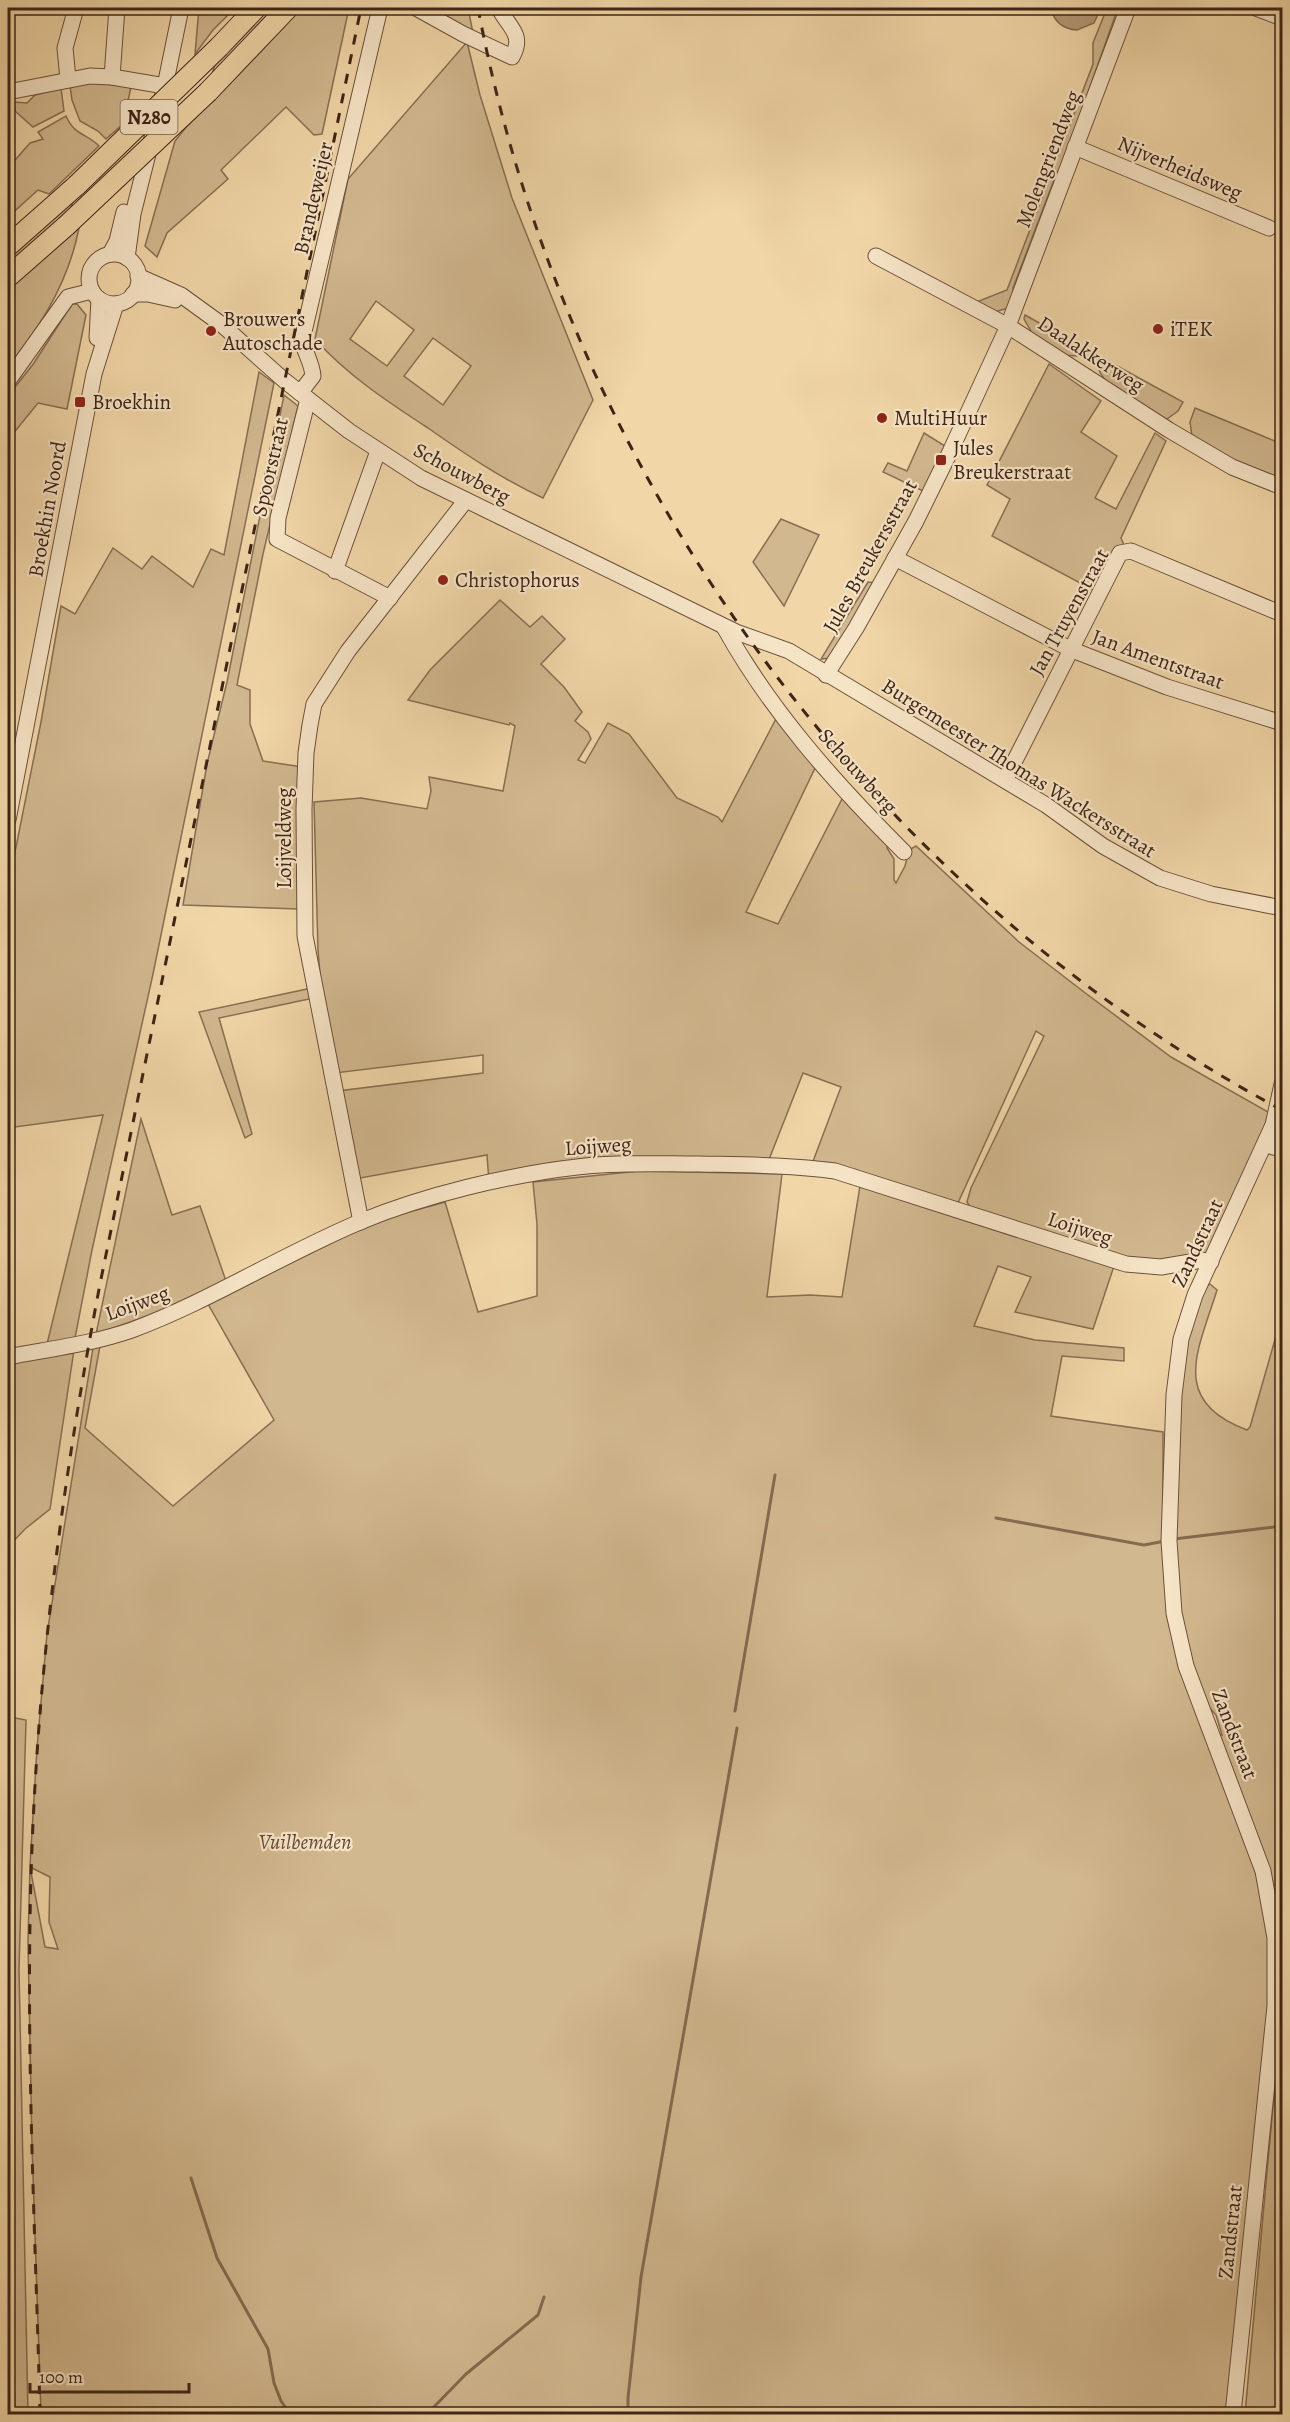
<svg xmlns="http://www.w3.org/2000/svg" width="1290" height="2422" viewBox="0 0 1290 2422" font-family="Alegreya,serif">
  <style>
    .green { fill: #d2b88f; stroke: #886e53; stroke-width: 1.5; fill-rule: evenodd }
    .water { fill: #b49976; stroke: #846a50; stroke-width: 1.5 }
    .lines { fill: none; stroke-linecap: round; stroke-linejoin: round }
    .stream { stroke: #846a50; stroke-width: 3 }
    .minor-casing { stroke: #6a503b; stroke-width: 17 }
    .major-casing { stroke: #3d2417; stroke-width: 22 }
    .minor { stroke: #f6e4c6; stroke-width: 15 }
    .major { stroke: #f1d6a7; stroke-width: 20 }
    .rail { stroke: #3d2417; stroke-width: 3; stroke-dasharray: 10 10; stroke-linecap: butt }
    .major-bridge-casing { stroke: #3d2417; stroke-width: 22; stroke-linecap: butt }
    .major-bridge { stroke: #f1d6a7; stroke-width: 20 }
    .poi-dot { fill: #8f2418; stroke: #f6e4c6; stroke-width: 2 }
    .labels { text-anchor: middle; stroke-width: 4.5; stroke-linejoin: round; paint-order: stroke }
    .shield { fill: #f6e4c6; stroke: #745e4c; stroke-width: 1.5 }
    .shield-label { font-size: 20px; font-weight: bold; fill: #3d2417 }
    .street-label { font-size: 21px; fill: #3d2417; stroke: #f6e4c6 }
    .poi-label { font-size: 21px; fill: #3d2417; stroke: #f6e4c6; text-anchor: start }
    .park-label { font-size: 21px; font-style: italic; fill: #624935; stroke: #f6e4c6 }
  </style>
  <rect width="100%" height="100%" fill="#f1d6a7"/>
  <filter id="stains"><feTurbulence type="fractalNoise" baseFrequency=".00333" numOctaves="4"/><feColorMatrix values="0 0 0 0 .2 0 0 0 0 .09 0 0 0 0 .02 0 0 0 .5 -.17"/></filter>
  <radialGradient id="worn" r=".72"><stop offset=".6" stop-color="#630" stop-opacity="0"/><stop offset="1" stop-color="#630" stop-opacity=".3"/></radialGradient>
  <g class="green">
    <path d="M 199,8 L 235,8 L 213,30 L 195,54 Z"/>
    <path d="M 269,8 L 277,8 L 212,75 L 215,63 Z"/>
    <path d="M 301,8 L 349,8 L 322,134 L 314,135 L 286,107 L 221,170 L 228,179 L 167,233 L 157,257 L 145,246 L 175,141 L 187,126 Z"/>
    <path d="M 426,8 L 468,8 L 473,33 Z"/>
    <path d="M 1107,8 L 1118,8 L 1068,149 L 1064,168 L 1057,172 L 1013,288 L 1015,298 L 1008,308 L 995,312 L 974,303 L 1007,290 L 1093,64 L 1093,43 Z"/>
    <path d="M 467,42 L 480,95 L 512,198 L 593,400 L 543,498 C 502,479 465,454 428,428 C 388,402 347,375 315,339 L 348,179 ZM 376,301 L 414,330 L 387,366 L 350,339 ZM 433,338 L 471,366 L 443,405 L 404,376 Z"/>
    <path d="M 106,81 L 131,87 L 123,124 L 106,139 L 98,131 L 80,121 L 72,100 L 70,86 Z"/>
    <path d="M 61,88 L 64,111 L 33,127 L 15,111 L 14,102 L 27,103 L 35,95 Z"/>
    <path d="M 66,116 C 75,136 86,133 99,146 L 49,194 L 38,190 L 8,217 L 8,168 L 30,143 L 43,139 L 38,132 Z"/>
    <path d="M 74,197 L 69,214 L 8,268 L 8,255 Z"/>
    <path d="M 79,228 C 69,280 41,327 8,367 L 8,288 Z"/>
    <path d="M 72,304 L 77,304 L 86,315 L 67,409 L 38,403 L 8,440 L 8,396 L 34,363 Z"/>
    <path d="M 1025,315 L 1086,349 L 1077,356 L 1062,355 L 1032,333 L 1024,319 Z"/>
    <path d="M 1097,355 L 1183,402 L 1178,411 L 1167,419 L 1158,417 C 1137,403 1092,384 1097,355 Z"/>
    <path d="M 1049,364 L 1101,401 L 1081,432 L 1117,456 L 1095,498 L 1116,509 L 1155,433 L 1166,441 L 1121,538 L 1124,545 L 1099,593 L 992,536 L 1010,499 L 987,485 Z"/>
    <path d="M 259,372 L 274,383 L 153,974 L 92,1250 L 75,1338 L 47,1344 L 103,1115 L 8,1128 L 8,887 L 41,722 L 61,606 L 75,614 L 113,548 L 142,569 L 152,556 L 193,587 L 211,549 L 224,555 Z"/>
    <path d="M 284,395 L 298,406 L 263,554 L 237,685 L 250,690 L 250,724 L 263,761 L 302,767 L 299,909 L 183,905 L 207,764 L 227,682 Z"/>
    <path d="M 1195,408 L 1282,444 L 1282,483 L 1231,463 L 1192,436 L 1190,422 Z"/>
    <path d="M 924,433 L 945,446 L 923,491 L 883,472 L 888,463 L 907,471 Z"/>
    <path d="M 781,519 L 819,535 L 784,606 L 753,562 Z"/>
    <path d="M 868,582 L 876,583 L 831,658 L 821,659 Z"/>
    <path d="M 500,600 L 530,627 L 542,616 L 565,639 L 541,664 L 564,687 L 582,712 L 575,721 L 588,732 L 591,739 L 578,760 L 585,763 L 608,723 L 629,734 L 677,798 L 718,817 L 722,822 L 778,715 L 817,764 L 746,912 L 778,924 L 843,797 L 887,841 L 887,848 L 894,859 L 894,880 L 896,883 L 905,866 L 909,850 L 916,846 L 1019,942 L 1084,992 L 1171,1057 L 1270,1113 L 1263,1141 L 1210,1251 L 1202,1255 L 1158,1263 L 1128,1260 L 972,1210 L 967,1202 L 971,1188 L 1044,1036 L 1036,1031 L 957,1205 L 812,1164 L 841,1087 L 803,1073 L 768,1162 L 615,1162 L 489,1182 L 487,1155 L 355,1179 L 338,1091 L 483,1073 L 483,1055 L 335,1073 L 322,998 L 318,950 L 314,802 L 361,798 L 427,809 L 431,791 L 429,777 L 503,791 L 515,726 L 510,723 L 509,725 L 408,700 L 430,670 Z"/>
    <path d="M 312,988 L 314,998 L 219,1018 L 252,1134 L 245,1138 L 199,1012 Z"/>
    <path d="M 141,1119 L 172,1215 L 200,1206 L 226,1281 L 162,1311 L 96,1334 Z"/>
    <path d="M 639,1171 L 782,1174 L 767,1297 L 810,1295 L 842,1297 L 860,1186 L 1114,1266 L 1093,1329 L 1015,1312 L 1031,1277 L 998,1266 L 974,1326 L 1035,1340 L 1124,1348 L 1124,1361 L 1062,1356 L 1051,1416 L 1163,1432 L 1163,1540 L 1167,1604 L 1242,1829 L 1264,1899 L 1268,1924 L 1270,2005 L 1228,2414 L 41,2414 L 32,2145 L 28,1942 L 30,1866 L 37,1748 L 47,1634 L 93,1348 L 100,1346 L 85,1428 L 173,1506 L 274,1420 L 208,1304 L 348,1235 L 395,1216 L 445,1202 L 478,1312 L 537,1296 L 537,1224 L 533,1182 ZM 30,1867 L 50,1877 L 49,1922 L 58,1949 L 45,1947 Z"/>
    <path d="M 1210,1284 L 1217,1290 C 1199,1349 1168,1401 1247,1430 L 1250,1427 L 1282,1315 L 1282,2414 L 1245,2414 L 1277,2062 L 1281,1940 L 1217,1734 L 1222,1735 L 1216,1715 L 1208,1706 L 1185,1642 L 1177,1591 L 1174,1544 L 1181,1382 L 1188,1335 L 1205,1286 Z"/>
    <path d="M 74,1350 L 50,1509 L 25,1529 L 8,1547 L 8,1364 Z"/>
    <path d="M 10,1717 L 26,1720 L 19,1969 L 28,2414 L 15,2414 C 8,2183 8,1951 8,1719 Z"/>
  </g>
  <path class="water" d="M 1051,8 L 1101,8 L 1094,23 L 1077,30 C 1063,29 1054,22 1051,8 Z"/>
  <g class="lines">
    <g class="stream">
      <path d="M 996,1518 L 1144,1545 L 1165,1541"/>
      <path d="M 1174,1539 L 1282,1526"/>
      <path d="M 735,1711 L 775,1475"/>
      <path d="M 191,2178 L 217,2258 L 268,2349 L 274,2383 L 281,2401 L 290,2414"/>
      <path d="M 427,2414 L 466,2374 L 538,2315 L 544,2297"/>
      <path d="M 628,2414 L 628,2398 L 641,2277 L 737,1728"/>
    </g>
    <g class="minor-casing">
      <g id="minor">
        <path d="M 416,8 L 463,34 L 512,57 C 525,34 508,27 499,8"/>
        <path d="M 1256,8 L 1282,18"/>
        <path d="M 112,77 L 117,8"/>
        <path d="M 68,79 L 65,48 L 76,8"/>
        <path d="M 8,92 L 90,76 L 112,77 L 165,86"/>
        <path d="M 1075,147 L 1269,228"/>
        <path d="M 110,254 L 117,241 L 124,212"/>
        <circle cx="114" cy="279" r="25"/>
        <path d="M 876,256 L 1008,326 L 1169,430 L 1232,467 L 1282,487"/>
        <path d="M 127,258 L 133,214 L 165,86 L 181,8"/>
        <path d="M 138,276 L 181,295 L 221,324 L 285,381 L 349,431 L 421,478 L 736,632 L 789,651 L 1046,805 L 1103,846 L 1160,878 L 1211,894 L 1282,908"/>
        <path d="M 133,294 L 148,294 L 175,300"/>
        <path d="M 97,338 L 99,299"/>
        <path d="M 8,381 L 68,297 L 92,291"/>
        <path d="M 300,393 L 313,376 C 312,363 305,353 302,340 L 380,8"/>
        <path d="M 308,399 L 278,518 L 277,539 L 390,598"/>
        <path d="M 895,558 L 1070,649 L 1167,687 L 1282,723"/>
        <path d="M 335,571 L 378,451"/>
        <path d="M 724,627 C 771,712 836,784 904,852"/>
        <path d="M 826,675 L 856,628 L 916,521 L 950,452 L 1008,326 L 1128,8"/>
        <path d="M 1005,780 L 1120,553 L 1131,551 L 1282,614"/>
        <path d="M 8,820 L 94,374 L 116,304"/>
        <path d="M 1265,1145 L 1282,1149"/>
        <path d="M 361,1222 L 305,936 L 304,809 L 306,753 L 310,725 L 314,704 L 348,651 L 466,500"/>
        <path d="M 8,1357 C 49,1349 92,1344 132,1330 C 212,1300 283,1254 362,1221 C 425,1195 508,1175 577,1167 C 617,1162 659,1164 699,1164 C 746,1165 789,1165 835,1171 L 1126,1264 L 1161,1267 L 1202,1260 L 1211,1262"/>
        <path d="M 1233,2414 L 1275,2006 L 1275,1938 L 1263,1871 L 1186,1666 L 1174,1613 L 1169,1541 L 1174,1395 L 1181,1339 L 1195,1295 L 1273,1125 L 1282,1084"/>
      </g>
    </g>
    <g class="major-casing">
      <g id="major">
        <path d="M 219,47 L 256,8"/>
        <path d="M 208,92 L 288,8"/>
        <path d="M 8,246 L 77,185"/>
        <path d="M 8,277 L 66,226"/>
      </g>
    </g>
    <use href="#minor" class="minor"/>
    <use href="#major" class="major"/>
    <g class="rail">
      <path d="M 478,8 C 565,471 865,887 1282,1110"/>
      <path d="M 40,2414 C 35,2212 23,2007 34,1804 C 43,1629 67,1457 100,1284 L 361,8"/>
    </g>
    <g class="major-bridge-casing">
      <g id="major-bridge">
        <path d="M 77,185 L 219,47"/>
        <path d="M 66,226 L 208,92"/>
      </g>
    </g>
    <use href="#major-bridge" class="major-bridge"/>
  </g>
  <g class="poi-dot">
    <circle cx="1158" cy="329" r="6"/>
    <circle cx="211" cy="331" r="6"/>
    <rect x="74" y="396" width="12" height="12" rx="3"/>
    <circle cx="882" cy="418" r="6"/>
    <rect x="935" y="454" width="12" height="12" rx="3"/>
    <circle cx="443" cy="580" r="6"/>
  </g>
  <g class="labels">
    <rect class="shield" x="120.5" y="100" width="57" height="34" rx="4.5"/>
    <g class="shield-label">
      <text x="149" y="124">N280</text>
    </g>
    <g class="street-label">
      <text transform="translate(1048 159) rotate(-69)" y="7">Molengriendweg</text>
      <text transform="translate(1180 168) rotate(23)" y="7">Nijverheidsweg</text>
      <text transform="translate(313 198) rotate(-77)" y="7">Brandeweijer</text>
      <text transform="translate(1091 354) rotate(33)" y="7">Daalakkerweg</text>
      <text transform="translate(270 467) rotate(-77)" y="7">Spoorstraat</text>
      <text transform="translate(462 473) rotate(28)" y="7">Schouwberg</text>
      <text transform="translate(47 509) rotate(-80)" y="7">Broekhin Noord</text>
      <text transform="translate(870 556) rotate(-61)" y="7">Jules Breukersstraat</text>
      <text transform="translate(1069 612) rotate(-61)" y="7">Jan Truyenstraat</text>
      <text transform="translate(1158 659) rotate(20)" y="7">Jan Amentstraat</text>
      <text transform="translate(1019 768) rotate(32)" y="7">Burgemeester Thomas Wackersstraat</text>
      <text transform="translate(858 771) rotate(48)" y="7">Schouwberg</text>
      <text transform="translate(284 838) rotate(-90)" y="7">Loijveldweg</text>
      <text transform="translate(598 1146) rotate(-4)" y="7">Loijweg</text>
      <text transform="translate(1080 1228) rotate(18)" y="7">Loijweg</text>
      <text transform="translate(1197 1243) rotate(-65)" y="7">Zandstraat</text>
      <text transform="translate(137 1303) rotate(-20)" y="7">Loijweg</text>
      <text transform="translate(1235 1734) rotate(69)" y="7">Zandstraat</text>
      <text transform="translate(1230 2232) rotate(-84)" y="7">Zandstraat</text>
    </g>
    <g class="poi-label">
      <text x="223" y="326">Brouwers<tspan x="223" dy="24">Autoschade</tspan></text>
      <text x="1170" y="336">iTEK</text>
      <text x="92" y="409">Broekhin</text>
      <text x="894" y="425">MultiHuur</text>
      <text x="953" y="455">Jules<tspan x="953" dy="24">Breukerstraat</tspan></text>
      <text x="455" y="587">Christophorus</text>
    </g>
    <g class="park-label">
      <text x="305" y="1849">Vuilbemden</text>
    </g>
  </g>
  <rect width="1290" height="2422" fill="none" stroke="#f1d6a7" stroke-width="30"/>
  <rect x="9" y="9" width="1272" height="2404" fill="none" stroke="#3d2417" stroke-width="3"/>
  <rect x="15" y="15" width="1260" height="2392" fill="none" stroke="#3d2417" stroke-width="1.5"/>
  <path d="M30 2383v9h159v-9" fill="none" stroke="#3d2417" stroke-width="3"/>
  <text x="39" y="2383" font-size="18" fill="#3d2417" stroke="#f6e4c6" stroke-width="4.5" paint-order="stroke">100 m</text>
  <rect width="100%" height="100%" filter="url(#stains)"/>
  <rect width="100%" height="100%" fill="url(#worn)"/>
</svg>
